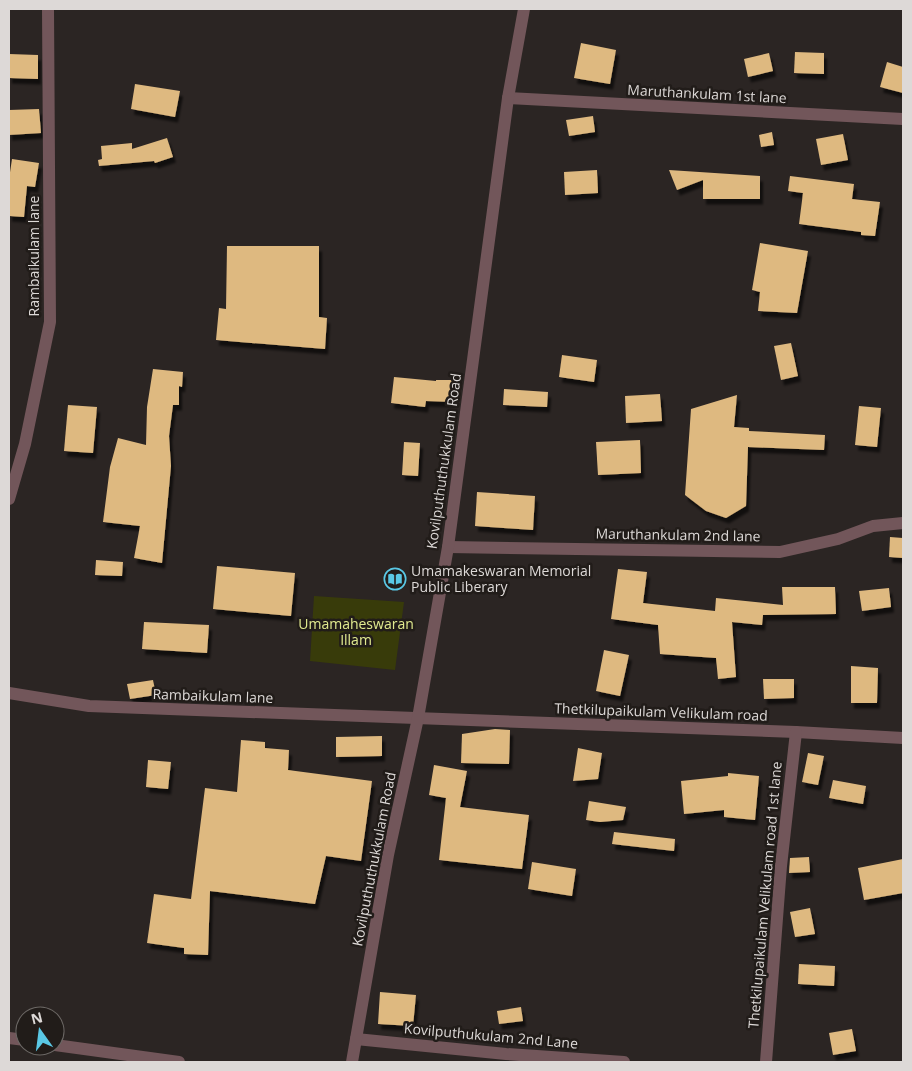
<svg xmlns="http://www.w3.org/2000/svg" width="912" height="1071" viewBox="0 0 912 1071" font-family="'Open Sans',sans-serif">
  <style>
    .green { fill: #383b0a }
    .building { fill: #deb980; filter: url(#shadow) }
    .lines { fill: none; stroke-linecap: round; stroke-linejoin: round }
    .minor { stroke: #72565a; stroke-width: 12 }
    .labels { text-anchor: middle; stroke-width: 5; stroke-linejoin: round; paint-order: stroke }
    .street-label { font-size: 14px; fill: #ddd9d7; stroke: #211c19 }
    .poi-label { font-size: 14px; fill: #ddd9d7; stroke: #211c19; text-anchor: start }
    .park-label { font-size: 14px; fill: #e1ea8f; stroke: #211c19 }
  </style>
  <defs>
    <filter id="shadow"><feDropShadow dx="3" dy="5.5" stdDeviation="1" flood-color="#0009"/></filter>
  </defs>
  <rect width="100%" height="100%" fill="#2b2523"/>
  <path class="green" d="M 314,596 L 404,602 L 395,670 L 310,661 Z"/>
  <g class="building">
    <path d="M 581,43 L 616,50 L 610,84 L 574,78 Z"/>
    <path d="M 795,52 L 824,53 L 824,74 L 794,73 Z"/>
    <path d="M 769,53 L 773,71 L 748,77 L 744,59 Z"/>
    <path d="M 9,54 L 38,55 L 38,79 L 9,78 Z"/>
    <path d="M 887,62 L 903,67 L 903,93 L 880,87 Z"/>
    <path d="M 135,84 L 180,91 L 175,117 L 131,109 Z"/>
    <path d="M 39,109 L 41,133 L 9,135 L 9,110 Z"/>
    <path d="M 593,116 L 595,132 L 569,136 L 566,120 Z"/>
    <path d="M 772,132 L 774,145 L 761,147 L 759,135 Z"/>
    <path d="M 843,134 L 848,160 L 821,165 L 816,139 Z"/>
    <path d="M 167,138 L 173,157 L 155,163 L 154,161 L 99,166 L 98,160 L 102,159 L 101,146 L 132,143 L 132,149 Z"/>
    <path d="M 12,159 L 39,163 L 35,187 L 27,186 L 24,217 L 9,216 L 9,179 Z"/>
    <path d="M 597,170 L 598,193 L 565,195 L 564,172 Z"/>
    <path d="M 669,170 L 760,176 L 760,199 L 703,199 L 703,180 L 677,190 Z"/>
    <path d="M 790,176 L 854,184 L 852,199 L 880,202 L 875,236 L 861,235 L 861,232 L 799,224 L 803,193 L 788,191 Z"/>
    <path d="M 760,243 L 808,251 L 797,313 L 758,311 L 760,292 L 752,290 Z"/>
    <path d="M 227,246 L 319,246 L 319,317 L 327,318 L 325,349 L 216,340 L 219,308 L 226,309 Z"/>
    <path d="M 791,343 L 798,376 L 781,380 L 774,346 Z"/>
    <path d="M 562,355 L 597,360 L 594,382 L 559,377 Z"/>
    <path d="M 153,369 L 183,372 L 182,387 L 179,386 L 179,405 L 173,405 L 169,436 L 171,466 L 162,563 L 134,558 L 140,526 L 103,522 L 110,467 L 118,438 L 146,445 L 147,407 Z"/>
    <path d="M 394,377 L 436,381 L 436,380 L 454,380 L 453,402 L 426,401 L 425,407 L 391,403 Z"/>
    <path d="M 504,389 L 548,392 L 547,407 L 503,405 Z"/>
    <path d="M 660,394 L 662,421 L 626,423 L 625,396 Z"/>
    <path d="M 737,395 L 734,427 L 749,428 L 749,431 L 825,435 L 824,450 L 748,447 L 746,506 L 726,518 L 706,511 L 685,495 L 691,409 Z"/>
    <path d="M 68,405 L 97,407 L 93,453 L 64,451 Z"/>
    <path d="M 859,406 L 881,408 L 877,447 L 855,445 Z"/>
    <path d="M 640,440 L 641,473 L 598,475 L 596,442 Z"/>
    <path d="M 404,442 L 420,443 L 418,476 L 402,475 Z"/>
    <path d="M 477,492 L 535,496 L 533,530 L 475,526 Z"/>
    <path d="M 890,537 L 903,538 L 903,558 L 889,557 Z"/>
    <path d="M 96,560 L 123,562 L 122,576 L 95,575 Z"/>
    <path d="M 217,566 L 295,573 L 291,616 L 213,609 Z"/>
    <path d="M 618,569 L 647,572 L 643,603 L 715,611 L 716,598 L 783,605 L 782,587 L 835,587 L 836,614 L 763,615 L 762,625 L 732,622 L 736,677 L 718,679 L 716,658 L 660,654 L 658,625 L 611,619 Z"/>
    <path d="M 889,588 L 891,607 L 862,611 L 859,591 Z"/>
    <path d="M 144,622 L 209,625 L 207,653 L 142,649 Z"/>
    <path d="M 604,650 L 629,655 L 620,696 L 596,691 Z"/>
    <path d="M 851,666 L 878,668 L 877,703 L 851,703 Z"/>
    <path d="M 763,679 L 794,679 L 794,698 L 764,699 Z"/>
    <path d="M 153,680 L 156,695 L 130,699 L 127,684 Z"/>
    <path d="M 495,729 L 510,730 L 509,764 L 461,763 L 462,734 Z"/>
    <path d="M 382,736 L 382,756 L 336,757 L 336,737 Z"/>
    <path d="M 241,740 L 265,742 L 265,748 L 289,750 L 288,770 L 372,781 L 361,861 L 326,856 L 315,904 L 210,891 L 208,955 L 184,954 L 184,948 L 147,943 L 154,894 L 191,899 L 205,788 L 237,792 Z"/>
    <path d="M 578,748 L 602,753 L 598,779 L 573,781 Z"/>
    <path d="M 808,753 L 824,756 L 818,785 L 802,782 Z"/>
    <path d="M 148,760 L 171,762 L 168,789 L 146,787 Z"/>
    <path d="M 434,765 L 467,771 L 460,807 L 529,815 L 522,869 L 439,860 L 446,798 L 429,795 Z"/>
    <path d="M 728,773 L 759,776 L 755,820 L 724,817 L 724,810 L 684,814 L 681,781 L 728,776 Z"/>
    <path d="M 833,780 L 866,786 L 863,804 L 829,798 Z"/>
    <path d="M 589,801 L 626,807 L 623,820 L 600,822 L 586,820 Z"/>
    <path d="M 614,832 L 675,839 L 674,851 L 612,844 Z"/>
    <path d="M 809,857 L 810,872 L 789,873 L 790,858 Z"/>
    <path d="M 903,859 L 903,893 L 864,900 L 858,868 Z"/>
    <path d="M 532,862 L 576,869 L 572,896 L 528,889 Z"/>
    <path d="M 810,908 L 815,934 L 795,937 L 790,912 Z"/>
    <path d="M 799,964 L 835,966 L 834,986 L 798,984 Z"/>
    <path d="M 380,992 L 416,995 L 413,1026 L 378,1024 Z"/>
    <path d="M 521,1007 L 523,1021 L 499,1024 L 497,1011 Z"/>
    <path d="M 852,1029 L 856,1051 L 833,1055 L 829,1033 Z"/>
  </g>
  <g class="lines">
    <g class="minor">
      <path d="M 508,98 L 903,119"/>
      <path d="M 9,499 L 25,444 L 50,322 L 48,9"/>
      <path d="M 448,547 L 780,552 L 838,539 L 873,526 L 903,523"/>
      <path d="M 9,693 L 89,706 L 796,732 L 903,738"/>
      <path d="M 9,1038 L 25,1040"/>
      <path d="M 356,1039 L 506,1054 L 624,1062"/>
      <path d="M 55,1045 L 179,1062"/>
      <path d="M 352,1062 L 388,855 L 418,718 L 448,547 L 508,98 L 524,9"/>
      <path d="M 766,1062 L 781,866 L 796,732"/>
    </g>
  </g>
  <defs>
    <g id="library-ring" transform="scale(1.125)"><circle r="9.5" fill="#211c19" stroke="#5ac8e5" stroke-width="1.5"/><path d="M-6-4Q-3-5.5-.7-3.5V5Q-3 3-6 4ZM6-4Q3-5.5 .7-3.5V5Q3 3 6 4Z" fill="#5ac8e5"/></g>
  </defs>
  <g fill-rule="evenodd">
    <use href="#library-ring" x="395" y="579"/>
  </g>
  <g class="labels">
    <g class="street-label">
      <text transform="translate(707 94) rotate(3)" y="5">Maruthankulam 1st lane</text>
      <text transform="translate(34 256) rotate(-90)" y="5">Rambaikulam lane</text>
      <text transform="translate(444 461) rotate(-82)" y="5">Kovilputhuthukkulam Road</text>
      <text transform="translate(678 535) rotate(1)" y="5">Maruthankulam 2nd lane</text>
      <text transform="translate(213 696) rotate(2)" y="5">Rambaikulam lane</text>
      <text transform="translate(661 712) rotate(2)" y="5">Thetkilupaikulam Velikulam road</text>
      <text transform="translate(374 859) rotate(-79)" y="5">Kovilputhuthukkulam Road</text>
      <text transform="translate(765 895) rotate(-85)" y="5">Thetkilupaikulam Velikulam road 1st lane</text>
      <text transform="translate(491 1036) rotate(5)" y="5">Kovilputhukulam 2nd Lane</text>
    </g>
    <g class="poi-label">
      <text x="411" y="576">Umamakeswaran Memorial<tspan x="411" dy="16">Public Liberary</tspan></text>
    </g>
    <g class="park-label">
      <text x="356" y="629">Umamaheswaran<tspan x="356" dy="16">Illam</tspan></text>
    </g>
  </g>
  <rect width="912" height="1071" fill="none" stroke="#ddd9d7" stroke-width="20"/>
  <g transform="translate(40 1031) rotate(346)"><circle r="24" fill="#211c19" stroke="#6c6865"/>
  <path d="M0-4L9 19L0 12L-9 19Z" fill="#5ac8e5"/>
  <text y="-8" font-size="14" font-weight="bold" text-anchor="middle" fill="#ddd9d7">N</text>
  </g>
</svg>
